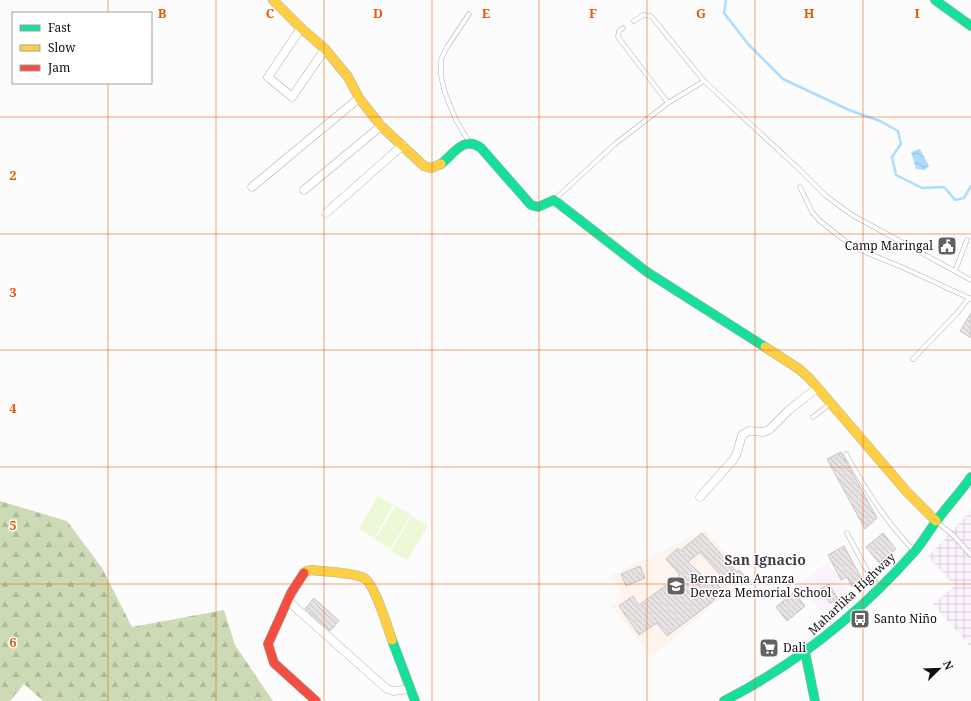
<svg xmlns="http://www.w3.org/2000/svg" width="971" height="701" viewBox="0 0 971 701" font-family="'Noto Serif',serif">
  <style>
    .built { fill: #fbf2fe }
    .industrial { fill: url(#industrial-grid) }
    .education { fill: #fef4ee }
    .forest { fill: url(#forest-firs) }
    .garden { fill: #ecf9d6 }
    .water { fill: url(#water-waves) }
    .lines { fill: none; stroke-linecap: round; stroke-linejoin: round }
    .stream { stroke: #acddfd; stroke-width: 2.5 }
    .building { fill: url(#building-back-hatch); stroke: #c9c6c4 }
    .lane-casing { stroke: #b0aeb1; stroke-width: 5 }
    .street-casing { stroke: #b0aeb1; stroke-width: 9 }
    .fast-casing { stroke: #b0aeb1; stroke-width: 10 }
    .slow-casing { stroke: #b0aeb1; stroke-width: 10 }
    .jam-casing { stroke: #b0aeb1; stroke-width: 10 }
    .lane { stroke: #fff; stroke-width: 4 }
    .street { stroke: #fff; stroke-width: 8 }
    .fast { stroke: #16e098; stroke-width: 9 }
    .slow { stroke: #ffcf43; stroke-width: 9 }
    .jam { stroke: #f24e42; stroke-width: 9 }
    .grid { fill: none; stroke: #e8590c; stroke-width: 1; stroke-opacity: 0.55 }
    .labels { text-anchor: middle; stroke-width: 3; stroke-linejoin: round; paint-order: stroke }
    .poi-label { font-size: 12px; fill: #110d12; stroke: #fff; text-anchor: start }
    .street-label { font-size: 12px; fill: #110d12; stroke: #fff }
    .quarter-label { font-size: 14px; font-weight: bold; fill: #443a45; stroke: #fff }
    .grid-label { font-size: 13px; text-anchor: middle; font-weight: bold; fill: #e8590c; stroke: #fff; stroke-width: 3; stroke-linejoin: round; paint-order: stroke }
  </style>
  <defs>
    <pattern id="industrial-grid" width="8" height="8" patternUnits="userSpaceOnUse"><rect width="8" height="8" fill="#fbf2fe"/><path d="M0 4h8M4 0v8" fill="none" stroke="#d6ced9"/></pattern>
    <pattern id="forest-firs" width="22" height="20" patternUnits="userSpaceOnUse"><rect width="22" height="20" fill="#cddab6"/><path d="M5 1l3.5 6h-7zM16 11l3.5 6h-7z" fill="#afba9b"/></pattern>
    <pattern id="water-waves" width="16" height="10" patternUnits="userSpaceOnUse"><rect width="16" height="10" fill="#acddfd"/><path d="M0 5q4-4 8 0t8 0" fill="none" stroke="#93bcd8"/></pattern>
    <pattern id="building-back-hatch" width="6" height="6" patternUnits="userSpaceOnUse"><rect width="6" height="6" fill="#e7e3e2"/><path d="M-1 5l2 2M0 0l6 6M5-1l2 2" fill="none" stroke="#c5c2c1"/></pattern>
  </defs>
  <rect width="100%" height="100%" fill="#fcfcfc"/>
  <path class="built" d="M 828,562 L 851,596 L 824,616 L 800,583 Z"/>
  <path class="industrial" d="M 971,510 L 971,647 L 933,604 L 955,586 L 928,557 Z"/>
  <path class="education" d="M 705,530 L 748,576 L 651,657 L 611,605 L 623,596 L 609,576 Z"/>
  <path class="forest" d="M 0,501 L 67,521 L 102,568 L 132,627 L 224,610 L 235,645 L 273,701 L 43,701 L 24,684 L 10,701 L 0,701 Z"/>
  <g class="garden">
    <path d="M 378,496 L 393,505 L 374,538 L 359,529 Z"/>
    <path d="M 396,506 L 411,515 L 390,549 L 375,539 Z"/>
    <path d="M 412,516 L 428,526 L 407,560 L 391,551 Z"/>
  </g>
  <path class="water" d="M 920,149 L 929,166 L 925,170 L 916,169 L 911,152 Z"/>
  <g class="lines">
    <path class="stream" d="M 726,0 L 724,13 L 748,44 L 783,79 L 849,110 L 880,121 L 898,131 L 901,144 L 892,157 L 896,175 L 922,188 L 944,187 L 955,200 L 964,198 L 971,186"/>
  </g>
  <g class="building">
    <path d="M 971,313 L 971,338 L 960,331 Z"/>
    <path d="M 841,452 L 877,518 L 865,529 L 827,459 Z"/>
    <path d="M 702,533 L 737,572 L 739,570 L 745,577 L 735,585 L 727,576 L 724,579 L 700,552 L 688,562 L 713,586 L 716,583 L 723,591 L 711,603 L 667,636 L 657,623 L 639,635 L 619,606 L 633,596 L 639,605 L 680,575 L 666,559 L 678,548 L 680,551 Z"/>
    <path d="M 883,533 L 896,549 L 879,563 L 866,547 Z"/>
    <path d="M 844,546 L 863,581 L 852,587 L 847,577 L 841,580 L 828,555 Z"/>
    <path d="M 640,566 L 645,578 L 626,586 L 621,574 Z"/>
    <path d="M 829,584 L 838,599 L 830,603 L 821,589 Z"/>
    <path d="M 794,592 L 805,606 L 787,621 L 776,607 Z"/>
    <path d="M 314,598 L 339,621 L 330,631 L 305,609 Z"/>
  </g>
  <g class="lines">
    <g class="lane-casing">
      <g id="lane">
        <path d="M 634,21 L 643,15 L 651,16 L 704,81 L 799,169 L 826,196 L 852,215 L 971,280"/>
        <path d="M 623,28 L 619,31 L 618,37 L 668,103"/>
        <path d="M 469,142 L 456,120 L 445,93 L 441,76 L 441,59 L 447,47 L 469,14"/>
        <path d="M 800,187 L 812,212 L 820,221 L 853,247 L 904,268 L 971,299"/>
        <path d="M 554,200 L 615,144 L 668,103 L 704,81"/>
        <path d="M 955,271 L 967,240"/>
        <path d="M 913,359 L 958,312 L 969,298"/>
        <path d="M 813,417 L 830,404"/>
        <path d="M 846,454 C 866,491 885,520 914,551"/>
        <path d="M 937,522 L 953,535 L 971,555"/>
        <path d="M 847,533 L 865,567 L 879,588"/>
      </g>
    </g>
    <g class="street-casing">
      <g id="street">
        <path d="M 301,28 L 268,77 L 292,97 L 325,49"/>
        <path d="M 252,187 L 359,98"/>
        <path d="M 304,190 L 381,126"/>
        <path d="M 326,213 L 403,145"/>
        <path d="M 700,497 L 733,460 L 737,453 L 742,435 L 749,431 L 764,432 L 769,430 L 789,410 L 817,388"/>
        <path d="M 288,601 L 387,689 L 394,691 L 410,689"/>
      </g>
    </g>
    <g class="fast-casing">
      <g id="fast">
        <path d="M 935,0 L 971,26"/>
        <path d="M 441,164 C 454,154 463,135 481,148 L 531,205 L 538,207 L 554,200 L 647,272 L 765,347"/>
        <path d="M 392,640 L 415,701"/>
        <path d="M 805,652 L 815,701"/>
        <path d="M 724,701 C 796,664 860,613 914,552 C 924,541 931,527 941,515 C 951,502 962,490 971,477"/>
      </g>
    </g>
    <g class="slow-casing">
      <g id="slow">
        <path d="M 273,0 L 301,28 L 325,49 L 348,77 L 359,98 L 381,126 L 424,166 L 431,168 L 441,164"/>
        <path d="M 765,347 L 799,369 L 810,379 L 907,492 L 936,521"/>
        <path d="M 304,573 L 307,571 L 312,570 C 326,572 353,572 364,578 C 374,583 388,628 392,640"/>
      </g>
    </g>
    <g class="jam-casing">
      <path id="jam" d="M 304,573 L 291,593 L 268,644 L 274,663 L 316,701"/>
    </g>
    <use href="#lane" class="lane"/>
    <use href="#street" class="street"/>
    <use href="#fast" class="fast"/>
    <use href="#slow" class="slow"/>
    <use href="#jam" class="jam"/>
  </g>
  <path class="grid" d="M 108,0 L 108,13M 216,0 L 216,701M 324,0 L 324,701M 432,0 L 432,701M 539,0 L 539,701M 647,0 L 647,701M 755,0 L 755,701M 863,0 L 863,701M 108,83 L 108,701M 0,117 L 971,117M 0,234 L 971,234M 0,350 L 971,350M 0,467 L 971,467M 0,584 L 971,584"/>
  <defs>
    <g id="civic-square" transform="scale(1)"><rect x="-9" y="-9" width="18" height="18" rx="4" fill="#636164" stroke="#fff"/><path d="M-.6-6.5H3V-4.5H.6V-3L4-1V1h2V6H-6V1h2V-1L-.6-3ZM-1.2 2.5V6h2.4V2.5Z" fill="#fff"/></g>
    <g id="school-square" transform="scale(1)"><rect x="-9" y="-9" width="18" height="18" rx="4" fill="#636164" stroke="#fff"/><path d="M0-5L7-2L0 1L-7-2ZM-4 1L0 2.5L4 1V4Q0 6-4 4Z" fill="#fff"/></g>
    <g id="bus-square" transform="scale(1)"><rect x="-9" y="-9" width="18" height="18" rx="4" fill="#636164" stroke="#fff"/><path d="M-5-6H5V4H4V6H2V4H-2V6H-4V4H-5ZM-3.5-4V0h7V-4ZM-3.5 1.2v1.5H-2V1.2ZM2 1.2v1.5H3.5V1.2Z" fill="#fff"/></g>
    <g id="supermarket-square" transform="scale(1)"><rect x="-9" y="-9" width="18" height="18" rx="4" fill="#636164" stroke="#fff"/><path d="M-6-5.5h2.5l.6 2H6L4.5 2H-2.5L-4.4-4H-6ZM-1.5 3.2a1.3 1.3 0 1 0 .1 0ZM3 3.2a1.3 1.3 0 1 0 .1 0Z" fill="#fff"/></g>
  </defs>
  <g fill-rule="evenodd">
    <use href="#civic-square" x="947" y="246"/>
    <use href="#school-square" x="676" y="586"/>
    <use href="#bus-square" x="860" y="619"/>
    <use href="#supermarket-square" x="769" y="648"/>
  </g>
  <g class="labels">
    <g class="poi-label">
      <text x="933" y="250" text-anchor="end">Camp Maringal</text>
      <text x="690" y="583">Bernadina Aranza<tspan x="690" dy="14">Deveza Memorial School</tspan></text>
      <text x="874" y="623">Santo Niño</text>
      <text x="783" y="652">Dali</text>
    </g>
    <g class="street-label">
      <text transform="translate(852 594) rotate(-43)" y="4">Maharlika Highway</text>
    </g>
    <g class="quarter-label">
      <text x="765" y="565">San Ignacio</text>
    </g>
  </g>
  <g class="grid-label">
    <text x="162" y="18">B</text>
    <text x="270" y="18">C</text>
    <text x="378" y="18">D</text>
    <text x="486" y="18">E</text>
    <text x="593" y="18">F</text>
    <text x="701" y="18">G</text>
    <text x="809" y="18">H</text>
    <text x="917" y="18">I</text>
    <text x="13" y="180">2</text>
    <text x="13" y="297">3</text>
    <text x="13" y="413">4</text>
    <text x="13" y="530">5</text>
    <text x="13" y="647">6</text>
  </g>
  <rect x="12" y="12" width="140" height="72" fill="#ffffff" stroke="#a09ea0"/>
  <rect x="20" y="25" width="20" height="6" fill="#16e098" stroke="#a09ea0"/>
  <text x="48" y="32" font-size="12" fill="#110d12">Fast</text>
  <rect x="20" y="45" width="20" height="6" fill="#ffcf43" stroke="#a09ea0"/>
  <text x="48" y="52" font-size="12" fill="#110d12">Slow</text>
  <rect x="20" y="65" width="20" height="6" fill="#f24e42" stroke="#a09ea0"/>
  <text x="48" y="72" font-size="12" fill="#110d12">Jam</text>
  <g transform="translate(939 669) rotate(67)" stroke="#ffffff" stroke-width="3" paint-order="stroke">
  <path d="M0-3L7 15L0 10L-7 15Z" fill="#110d12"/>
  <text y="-6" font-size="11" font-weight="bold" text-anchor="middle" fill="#110d12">N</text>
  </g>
</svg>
